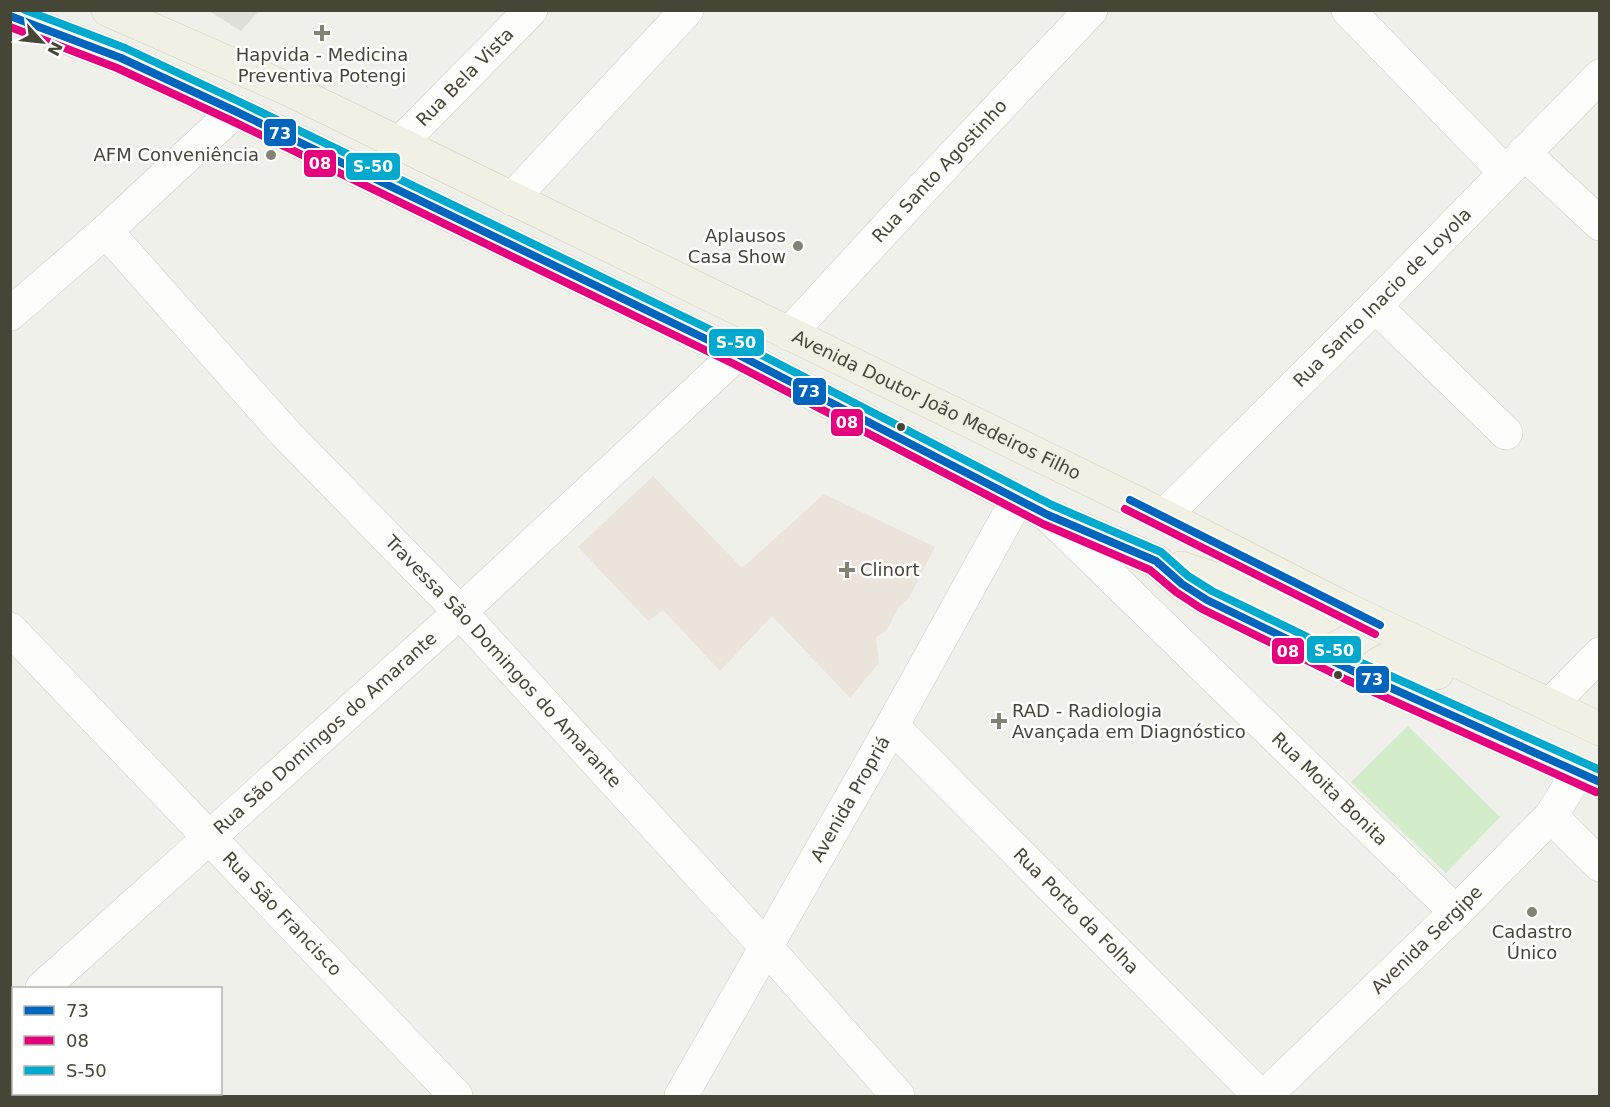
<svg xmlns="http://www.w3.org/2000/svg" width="1610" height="1107" viewBox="0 0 1610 1107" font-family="'DejaVu Sans',sans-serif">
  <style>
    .medical { fill: #ebe4da }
    .green { fill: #d3ecca }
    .parking { fill: #dfdfda }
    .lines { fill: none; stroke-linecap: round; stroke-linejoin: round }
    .minor-casing { stroke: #cecec7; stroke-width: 34 }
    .primary-casing { stroke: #d2d2b7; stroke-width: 34 }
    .minor { stroke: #fdfdfc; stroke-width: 33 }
    .primary { stroke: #f0f1e4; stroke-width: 33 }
    .bus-1-casing { stroke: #fff; stroke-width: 12 }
    .bus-2-casing { stroke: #fff; stroke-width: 12 }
    .bus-3-casing { stroke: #fff; stroke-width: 12 }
    .bus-1 { stroke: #0065bd; stroke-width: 8 }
    .bus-2 { stroke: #e5007d; stroke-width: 8 }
    .bus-3 { stroke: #00a9ce; stroke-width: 8 }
    .poi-dot { fill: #828275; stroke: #fff; stroke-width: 2 }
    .bus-dot { fill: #464636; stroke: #fff; stroke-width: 2 }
    .labels { text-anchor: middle; stroke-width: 5; stroke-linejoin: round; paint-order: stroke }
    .poi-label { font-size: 18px; fill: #464636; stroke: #fff }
    .street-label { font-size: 18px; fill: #464636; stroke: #fff }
    .line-badge { stroke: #fff; stroke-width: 2 }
    .badge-label { font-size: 16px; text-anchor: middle; font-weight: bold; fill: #fff }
  </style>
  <rect width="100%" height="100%" fill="#f0f0ea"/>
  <path class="medical" d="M 653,476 L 742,568 L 824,494 L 935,547 L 909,598 L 899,607 L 886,631 L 876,637 L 879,663 L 850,698 L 772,616 L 720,671 L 663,610 L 648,621 L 578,547 Z"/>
  <path class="green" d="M 1408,726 L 1500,817 L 1446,873 L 1351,782 Z"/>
  <path class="parking" d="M 209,11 L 259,11 L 241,31 Z"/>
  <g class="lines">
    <g class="minor-casing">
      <g id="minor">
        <path d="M 1348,10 L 1505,172"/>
        <path id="s1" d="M 399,144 L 531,10"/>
        <path d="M 1524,153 L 1600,224"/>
        <path d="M 512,199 L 687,10"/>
        <path id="s2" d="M 106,231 L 285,433 L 460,612 L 766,947 L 898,1096"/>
        <path d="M 1375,306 L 1506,433"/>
        <path d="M 10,314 L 106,231 L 235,111"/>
        <path id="s3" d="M 789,334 L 924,187 L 1091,10"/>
        <path id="s4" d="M 1048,515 L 1456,912"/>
        <path id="s5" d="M 1164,516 L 1375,306 L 1600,76"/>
        <path id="s6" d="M 10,629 L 456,1096"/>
        <path d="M 1550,705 L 1600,654"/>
        <path id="s7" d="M 892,726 L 1260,1096"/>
        <path d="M 1551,816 L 1600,865"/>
        <path id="s8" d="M 42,988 L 460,612 L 737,354"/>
        <path d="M 10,1017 L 14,1015"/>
        <path id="s9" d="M 681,1096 L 892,726 L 1017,500"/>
        <path id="s10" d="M 1265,1096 L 1456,912 L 1551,816 L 1578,772"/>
      </g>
    </g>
    <g class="primary-casing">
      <g id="primary">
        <path id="s11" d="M 108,10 L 290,90 L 1164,516 L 1342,607 L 1600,729"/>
        <path d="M 10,16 L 121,58 L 235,111 L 737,354 L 1048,515 L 1156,561 L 1182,584 L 1207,600 L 1351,670 L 1600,782"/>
        <path d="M 1181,568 L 1229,584 L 1269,601 L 1304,620 L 1316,621 L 1342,607"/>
        <path d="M 1363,675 C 1399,648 1398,656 1437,673"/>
      </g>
    </g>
    <use href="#minor" class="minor"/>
    <use href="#primary" class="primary"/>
    <g class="bus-1-casing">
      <g id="bus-1">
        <path d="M 10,16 L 121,58 L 235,111 L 737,354 L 1048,515 L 1156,561 L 1182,584 L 1207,600 L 1351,670 L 1600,782"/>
        <path d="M 1130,500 L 1380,625"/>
      </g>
    </g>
    <g class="bus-2-casing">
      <g id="bus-2">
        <path d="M 10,27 L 117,68 L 230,120 L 732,363 L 1043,524 L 1150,570 L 1176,592 L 1202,609 L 1347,680 L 1596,792"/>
        <path d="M 1125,509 L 1375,634"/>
      </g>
    </g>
    <g class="bus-3-casing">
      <path id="bus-3" d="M 25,10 L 125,48 L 240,102 L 742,345 L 1052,505 L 1161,552 L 1188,576 L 1212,591 L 1355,660 L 1600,770"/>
    </g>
    <use href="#bus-1" class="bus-1"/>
    <use href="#bus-2" class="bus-2"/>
    <use href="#bus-3" class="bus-3"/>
  </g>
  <g class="poi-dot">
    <path d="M319 24h6v6h6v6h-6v6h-6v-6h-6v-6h6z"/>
    <circle cx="271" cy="155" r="6"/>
    <circle cx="798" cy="246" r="6"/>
    <path d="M844 561h6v6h6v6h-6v6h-6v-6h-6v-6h6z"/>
    <path d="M996 712h6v6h6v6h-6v6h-6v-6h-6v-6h6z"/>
    <circle cx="1532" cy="912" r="6"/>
  </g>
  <g class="bus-dot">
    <circle cx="901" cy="427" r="5"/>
    <circle cx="1338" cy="675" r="5"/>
  </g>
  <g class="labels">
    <g class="poi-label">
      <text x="322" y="61">Hapvida - Medicina<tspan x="322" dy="21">Preventiva Potengi</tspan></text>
      <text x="259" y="161" text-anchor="end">AFM Conveniência</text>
      <text x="786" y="242" text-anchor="end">Aplausos<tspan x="786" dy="21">Casa Show</tspan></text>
      <text x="860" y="576" text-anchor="start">Clinort</text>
      <text x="1012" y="717" text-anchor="start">RAD - Radiologia<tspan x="1012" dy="21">Avançada em Diagnóstico</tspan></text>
      <text x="1532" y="938">Cadastro<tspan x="1532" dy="21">Único</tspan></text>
    </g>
    <g class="street-label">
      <text dy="6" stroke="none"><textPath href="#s1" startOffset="94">Rua Bela Vista</textPath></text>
      <text dy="6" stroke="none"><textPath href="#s3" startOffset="222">Rua Santo Agostinho</textPath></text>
      <text dy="6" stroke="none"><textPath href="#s5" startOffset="309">Rua Santo Inacio de Loyola</textPath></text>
      <text dy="6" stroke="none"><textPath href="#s11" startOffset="918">Avenida Doutor João Medeiros Filho</textPath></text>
      <text dy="6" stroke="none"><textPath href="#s2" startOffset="586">Travessa São Domingos do Amarante</textPath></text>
      <text dy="6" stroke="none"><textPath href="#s8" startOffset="381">Rua São Domingos do Amarante</textPath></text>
      <text dy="6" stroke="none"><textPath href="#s4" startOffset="393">Rua Moita Bonita</textPath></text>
      <text dy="6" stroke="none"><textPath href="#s9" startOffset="342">Avenida Propriá</textPath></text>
      <text dy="6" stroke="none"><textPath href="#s7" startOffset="261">Rua Porto da Folha</textPath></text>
      <text dy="6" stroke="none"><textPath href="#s6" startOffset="394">Rua São Francisco</textPath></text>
      <text dy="6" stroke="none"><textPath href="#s10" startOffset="225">Avenida Sergipe</textPath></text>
    </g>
  </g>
  <g class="line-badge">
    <rect x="263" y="118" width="34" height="29" rx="6" fill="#0065bd"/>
    <rect x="303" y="149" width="34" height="29" rx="6" fill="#e5007d"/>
    <rect x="345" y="152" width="56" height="29" rx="6" fill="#00a9ce"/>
    <rect x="708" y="328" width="57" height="29" rx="6" fill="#00a9ce"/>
    <rect x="792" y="377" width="35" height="29" rx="6" fill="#0065bd"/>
    <rect x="830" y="408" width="34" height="29" rx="6" fill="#e5007d"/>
    <rect x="1306" y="635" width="56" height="29" rx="6" fill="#00a9ce"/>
    <rect x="1271" y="637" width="34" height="28" rx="6" fill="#e5007d"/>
    <rect x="1355" y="665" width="35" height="29" rx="6" fill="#0065bd"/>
  </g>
  <g class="badge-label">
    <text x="280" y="139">73</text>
    <text x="320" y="169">08</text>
    <text x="373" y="172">S-50</text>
    <text x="736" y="348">S-50</text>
    <text x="809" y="397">73</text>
    <text x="847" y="428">08</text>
    <text x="1334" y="656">S-50</text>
    <text x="1288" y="657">08</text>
    <text x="1372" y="685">73</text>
  </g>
  <rect width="1610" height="1107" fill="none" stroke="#464636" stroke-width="24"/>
  <rect x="12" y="987" width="210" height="108" fill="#ffffff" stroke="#b5b5af" stroke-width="1.5"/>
  <rect x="24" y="1006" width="30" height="9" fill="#0065bd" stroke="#b5b5af" stroke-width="1.5"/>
  <text x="66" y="1017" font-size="18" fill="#464636">73</text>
  <rect x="24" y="1036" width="30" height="9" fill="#e5007d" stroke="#b5b5af" stroke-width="1.5"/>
  <text x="66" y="1047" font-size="18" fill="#464636">08</text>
  <rect x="24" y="1066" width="30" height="9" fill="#00a9ce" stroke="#b5b5af" stroke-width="1.5"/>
  <text x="66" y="1077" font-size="18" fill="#464636">S-50</text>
  <g transform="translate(42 42) rotate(117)" stroke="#ffffff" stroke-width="4.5" paint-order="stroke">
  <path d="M0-4.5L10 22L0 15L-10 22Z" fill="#464636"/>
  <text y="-9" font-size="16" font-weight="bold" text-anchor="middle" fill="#464636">N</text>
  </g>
</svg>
